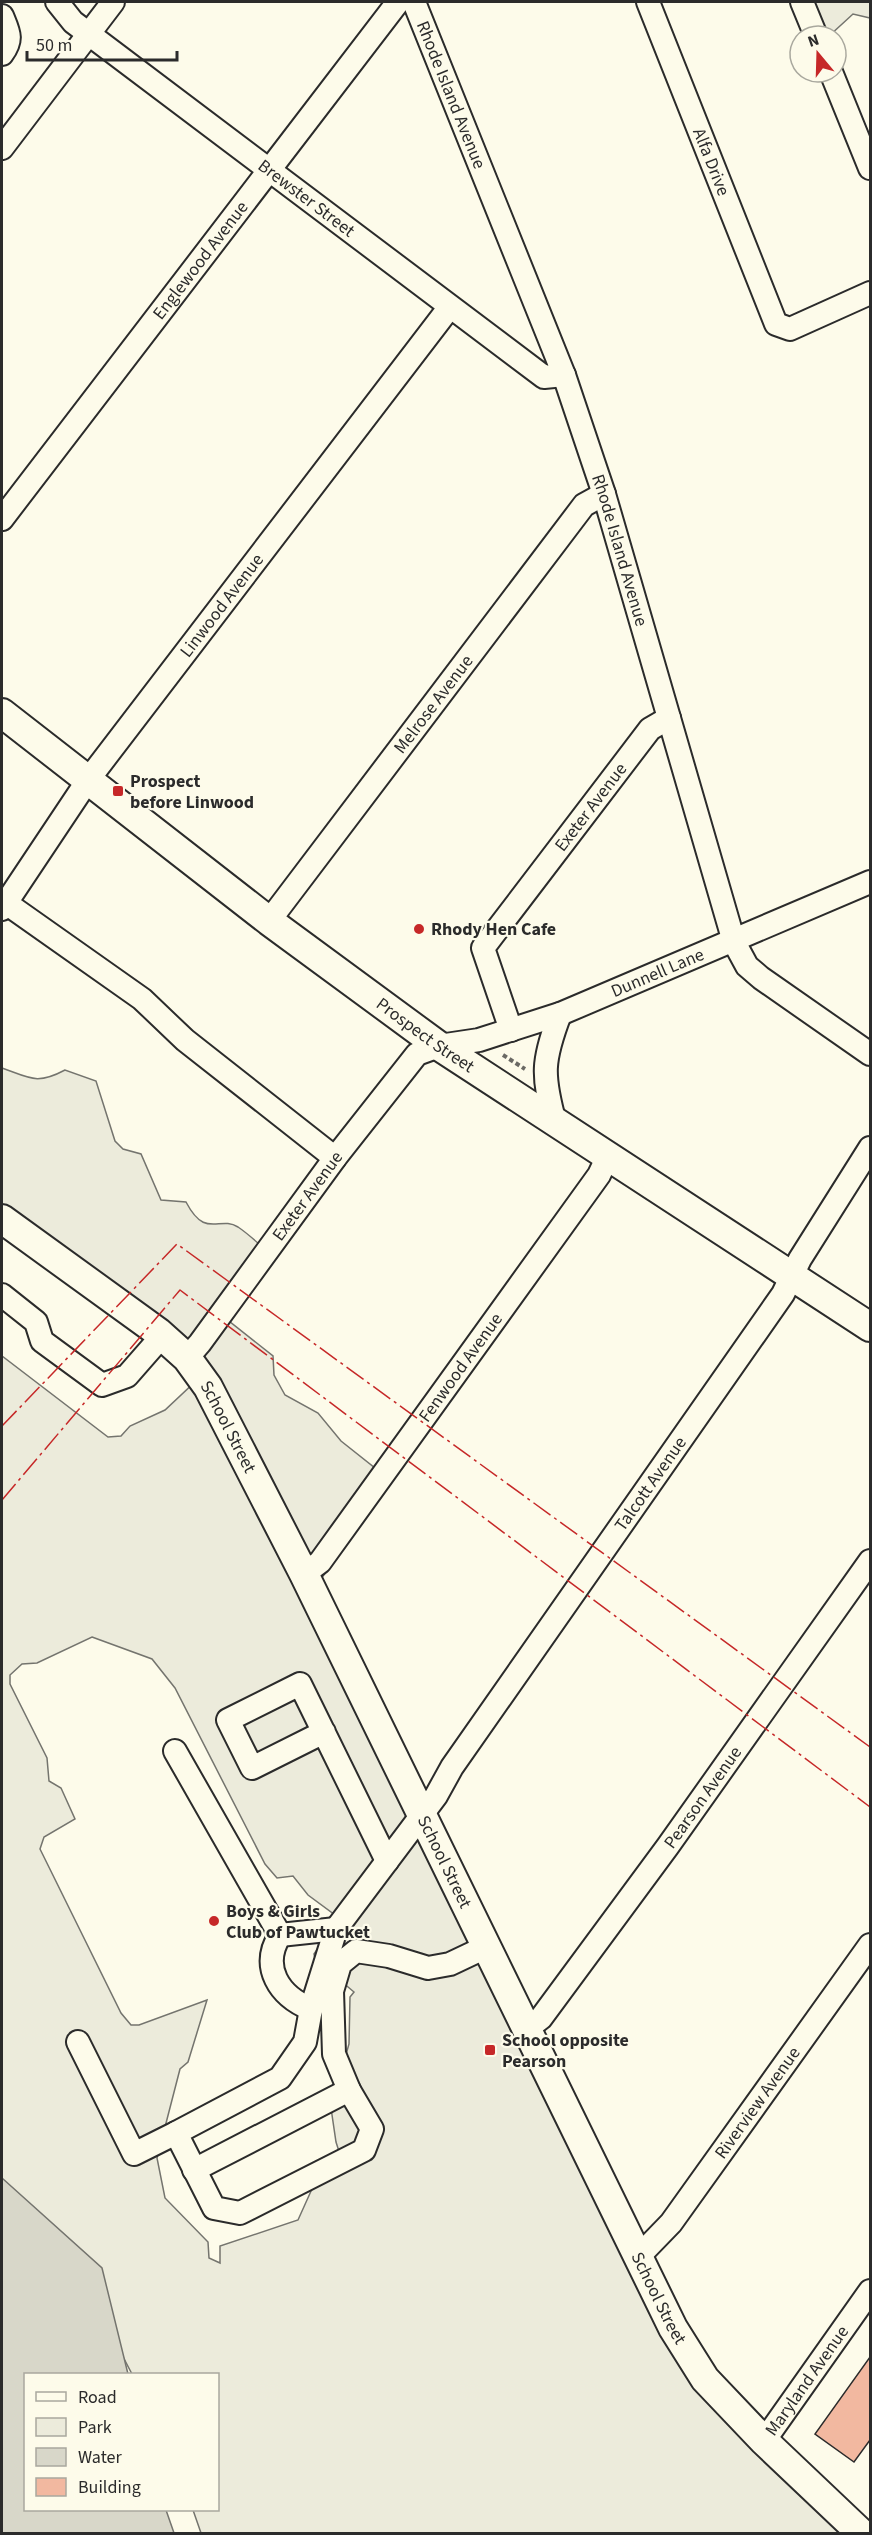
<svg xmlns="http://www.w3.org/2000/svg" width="872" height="2535" viewBox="0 0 872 2535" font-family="'Source Sans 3',sans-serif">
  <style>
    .green { fill: #ecebdb; stroke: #74746e; stroke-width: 1.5; fill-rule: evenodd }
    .water { fill: #d8d7c9; stroke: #74746e; stroke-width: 1.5 }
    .building { fill: #f2b8a0; stroke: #2b2b2b; stroke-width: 1.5 }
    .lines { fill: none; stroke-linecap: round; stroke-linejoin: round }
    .minor-casing { stroke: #2b2b2b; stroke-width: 26 }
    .major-casing { stroke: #2b2b2b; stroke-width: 32 }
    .path { stroke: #6a6964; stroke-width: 4; stroke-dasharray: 4.5 3; stroke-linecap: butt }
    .minor { stroke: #fdfbea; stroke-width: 22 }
    .major { stroke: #fdfbea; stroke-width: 28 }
    .power { stroke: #c62828; stroke-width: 1.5; stroke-dasharray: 21 4.5 3 4.5; stroke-linecap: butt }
    .poi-dot { fill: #c62828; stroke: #fdfbea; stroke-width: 2 }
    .labels { text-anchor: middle; stroke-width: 4.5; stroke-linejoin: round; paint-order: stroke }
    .street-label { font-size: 18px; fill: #2b2b2b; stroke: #fdfbea }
    .poi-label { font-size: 18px; font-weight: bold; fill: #2b2b2b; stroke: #fdfbea; text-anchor: start }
  </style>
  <rect width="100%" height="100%" fill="#fdfbea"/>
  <g class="green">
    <path d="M 803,2 L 870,2 L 870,18 L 853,14 L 829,36 L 825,36 Z"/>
    <path d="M 2,1068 C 30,1078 37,1085 65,1070 L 96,1081 L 115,1141 L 123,1149 L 141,1154 L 161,1200 L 186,1202 C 206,1240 219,1215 238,1227 C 250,1235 261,1246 271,1255 L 229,1321 L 273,1356 L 274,1375 L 285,1395 L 318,1413 L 341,1441 L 390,1480 L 321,1579 L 704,2377 L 859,2533 L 201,2533 L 193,2510 L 218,2510 L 218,2374 L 132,2374 L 98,2309 L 2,2197 L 2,1356 L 108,1437 L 121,1436 L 130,1426 L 165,1410 L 198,1379 L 2,1222 ZM 92,1637 L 152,1659 L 175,1688 L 265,1864 L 277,1878 L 293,1876 L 308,1895 L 339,1918 L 314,1954 L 315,1959 L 354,1992 L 350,1997 L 349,2044 L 331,2108 L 336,2142 L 344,2167 L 316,2180 L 298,2220 L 220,2246 L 220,2263 L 209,2258 L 208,2242 L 165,2198 L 157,2158 L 180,2069 L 188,2062 L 207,2000 L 139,2025 L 131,2025 L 121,2013 L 40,1849 L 44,1837 L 75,1819 L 61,1788 L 49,1781 L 47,1758 L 10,1684 L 10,1675 L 22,1664 L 37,1663 Z"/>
  </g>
  <path class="water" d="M 2,2178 L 102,2268 L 128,2374 L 26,2374 L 26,2510 L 166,2510 L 174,2533 L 2,2533 Z"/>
  <path class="building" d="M 870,2357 L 870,2440 L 854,2462 L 815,2434 Z"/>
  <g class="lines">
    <g class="minor-casing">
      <g id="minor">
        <path id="s1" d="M 57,2 L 73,22 L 544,377 L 564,375"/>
        <path id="s2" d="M 414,2 L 564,375 L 604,494 L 734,942 L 747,966 L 761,978 L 870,1054"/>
        <path id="s3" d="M 648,2 L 776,324 L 790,329 L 870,293"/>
        <path d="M 802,2 L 816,36"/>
        <path d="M 2,16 C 9,33 13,39 2,54"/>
        <path d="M 831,72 L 870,168"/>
        <path d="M 2,148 L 113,2"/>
        <path id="s4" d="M 2,519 L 398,2"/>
        <path d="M 6,903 L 142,999 L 185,1040 L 335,1158"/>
        <path id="s5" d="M 2,909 L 88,780 L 449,308"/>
        <path id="s6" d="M 269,921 L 584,505 L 604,494"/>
        <path id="s7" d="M 511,1030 L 483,948 L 650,729 L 669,718"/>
        <path d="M 555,1123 C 542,1075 542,1061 560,1014"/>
        <path d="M 2,1295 L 36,1322 L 42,1341 L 102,1385 L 127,1376 L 162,1336"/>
        <path id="s8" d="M 187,1358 L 200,1343 L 335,1158 L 417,1054 L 439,1046 L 479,1040 L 560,1014 L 870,882"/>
        <path id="s9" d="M 304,1574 L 320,1562 L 599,1175 L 608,1156"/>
        <path d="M 324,1732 L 252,1768 L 228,1720 L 300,1684 L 387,1861"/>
        <path d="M 175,1751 L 280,1935"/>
        <path d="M 280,1935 C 260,1967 279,1996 311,2009"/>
        <path d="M 280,1935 L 336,1929"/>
        <path id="s10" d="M 488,1946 L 450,1964 L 428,1968 L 389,1956 L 356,1951 L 340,1964 L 332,1991 L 334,2054 L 349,2090 L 372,2129 L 364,2150 L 240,2213 L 214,2208 L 176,2133 L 280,2078 L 305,2042 L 311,2009 L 336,1929 L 436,1796 L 452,1767 L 783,1294 L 800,1259 L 870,1148"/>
        <path id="s11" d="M 528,2028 L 541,2018 L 668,1846 L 870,1561"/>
        <path d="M 78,2042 L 134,2154 L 176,2133"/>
        <path d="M 194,2170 L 349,2090"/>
        <path id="s12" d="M 639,2256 L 671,2223 L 870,1945"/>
        <path id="s13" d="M 764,2441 L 870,2291"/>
      </g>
    </g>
    <g class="major-casing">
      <g id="major">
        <path id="s14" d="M 2,713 L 269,921 L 439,1046 L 870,1327"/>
        <path id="s15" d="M 2,1219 L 158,1332 L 187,1358 L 208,1387 L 304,1574 L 673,2328 L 705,2379 L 764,2441 L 862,2534"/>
      </g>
    </g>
    <path class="path" d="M 503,1055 L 525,1069"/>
    <use href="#minor" class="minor"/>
    <use href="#major" class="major"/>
    <g class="power">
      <path d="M 2,1426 L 177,1244 L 870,1747"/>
      <path d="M 2,1500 L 180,1290 L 870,1807"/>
    </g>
  </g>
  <g class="poi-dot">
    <rect x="112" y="785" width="12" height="12" rx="3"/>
    <circle cx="419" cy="929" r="6"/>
    <circle cx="214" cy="1921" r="6"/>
    <rect x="484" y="2044" width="12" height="12" rx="3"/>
  </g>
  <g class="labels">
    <g class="street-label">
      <text dy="6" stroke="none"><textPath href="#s2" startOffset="100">Rhode Island Avenue</textPath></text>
      <text dy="6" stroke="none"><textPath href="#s3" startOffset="172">Alfa Drive</textPath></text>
      <text dy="6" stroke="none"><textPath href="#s1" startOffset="318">Brewster Street</textPath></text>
      <text dy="6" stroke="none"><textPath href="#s4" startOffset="326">Englewood Avenue</textPath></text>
      <text dy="6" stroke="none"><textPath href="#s2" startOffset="586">Rhode Island Avenue</textPath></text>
      <text dy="6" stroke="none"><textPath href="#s5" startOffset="375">Linwood Avenue</textPath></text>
      <text dy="6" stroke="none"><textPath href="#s6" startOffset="272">Melrose Avenue</textPath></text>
      <text dy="6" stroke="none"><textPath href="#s7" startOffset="264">Exeter Avenue</textPath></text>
      <text dy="6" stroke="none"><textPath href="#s8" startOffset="636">Dunnell Lane</textPath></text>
      <text dy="6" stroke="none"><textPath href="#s14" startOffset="532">Prospect Street</textPath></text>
      <text dy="6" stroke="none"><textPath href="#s8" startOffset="202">Exeter Avenue</textPath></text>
      <text dy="6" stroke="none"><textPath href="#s9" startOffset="260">Fenwood Avenue</textPath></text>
      <text dy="6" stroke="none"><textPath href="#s15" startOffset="312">School Street</textPath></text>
      <text dy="6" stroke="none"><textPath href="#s10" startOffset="1431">Talcott Avenue</textPath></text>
      <text dy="6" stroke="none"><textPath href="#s11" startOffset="290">Pearson Avenue</textPath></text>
      <text dy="6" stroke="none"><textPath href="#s15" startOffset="798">School Street</textPath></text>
      <text dy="6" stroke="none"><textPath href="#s12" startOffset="194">Riverview Avenue</textPath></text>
      <text dy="6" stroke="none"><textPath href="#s15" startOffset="1284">School Street</textPath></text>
      <text dy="6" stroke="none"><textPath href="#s13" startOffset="74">Maryland Avenue</textPath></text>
    </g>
    <g class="poi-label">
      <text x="130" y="787">Prospect<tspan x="130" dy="21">before Linwood</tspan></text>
      <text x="431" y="935">Rhody Hen Cafe</text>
      <text x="226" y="1917">Boys &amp; Girls<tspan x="226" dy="21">Club of Pawtucket</tspan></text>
      <text x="502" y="2046">School opposite<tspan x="502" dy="21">Pearson</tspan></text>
    </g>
  </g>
  <rect width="872" height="2535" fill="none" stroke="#2b2b2b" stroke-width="6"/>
  <rect x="24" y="2373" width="195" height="138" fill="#fdfbea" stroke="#a9a89e" stroke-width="1.5"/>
  <rect x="36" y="2392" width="30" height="9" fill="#fdfbea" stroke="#a9a89e" stroke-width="1.5"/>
  <text x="78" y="2403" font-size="18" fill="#2b2b2b">Road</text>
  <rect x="36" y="2418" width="30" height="18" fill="#ecebdb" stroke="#a9a89e" stroke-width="1.5"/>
  <text x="78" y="2433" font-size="18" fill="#2b2b2b">Park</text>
  <rect x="36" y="2448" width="30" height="18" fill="#d8d7c9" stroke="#a9a89e" stroke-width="1.5"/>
  <text x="78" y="2463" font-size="18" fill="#2b2b2b">Water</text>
  <rect x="36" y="2478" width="30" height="18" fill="#f2b8a0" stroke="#a9a89e" stroke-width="1.5"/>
  <text x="78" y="2493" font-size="18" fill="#2b2b2b">Building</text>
  <g transform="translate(818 54) rotate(341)"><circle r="28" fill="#fdfbea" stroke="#a9a89e" stroke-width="1.5"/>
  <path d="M0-4.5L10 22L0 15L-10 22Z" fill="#c62828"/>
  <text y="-9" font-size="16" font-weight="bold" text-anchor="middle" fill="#2b2b2b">N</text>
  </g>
  <path d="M27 51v9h150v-9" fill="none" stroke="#2b2b2b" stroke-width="3"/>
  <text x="36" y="51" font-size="18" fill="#2b2b2b" stroke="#fdfbea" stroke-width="4.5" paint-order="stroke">50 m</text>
</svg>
